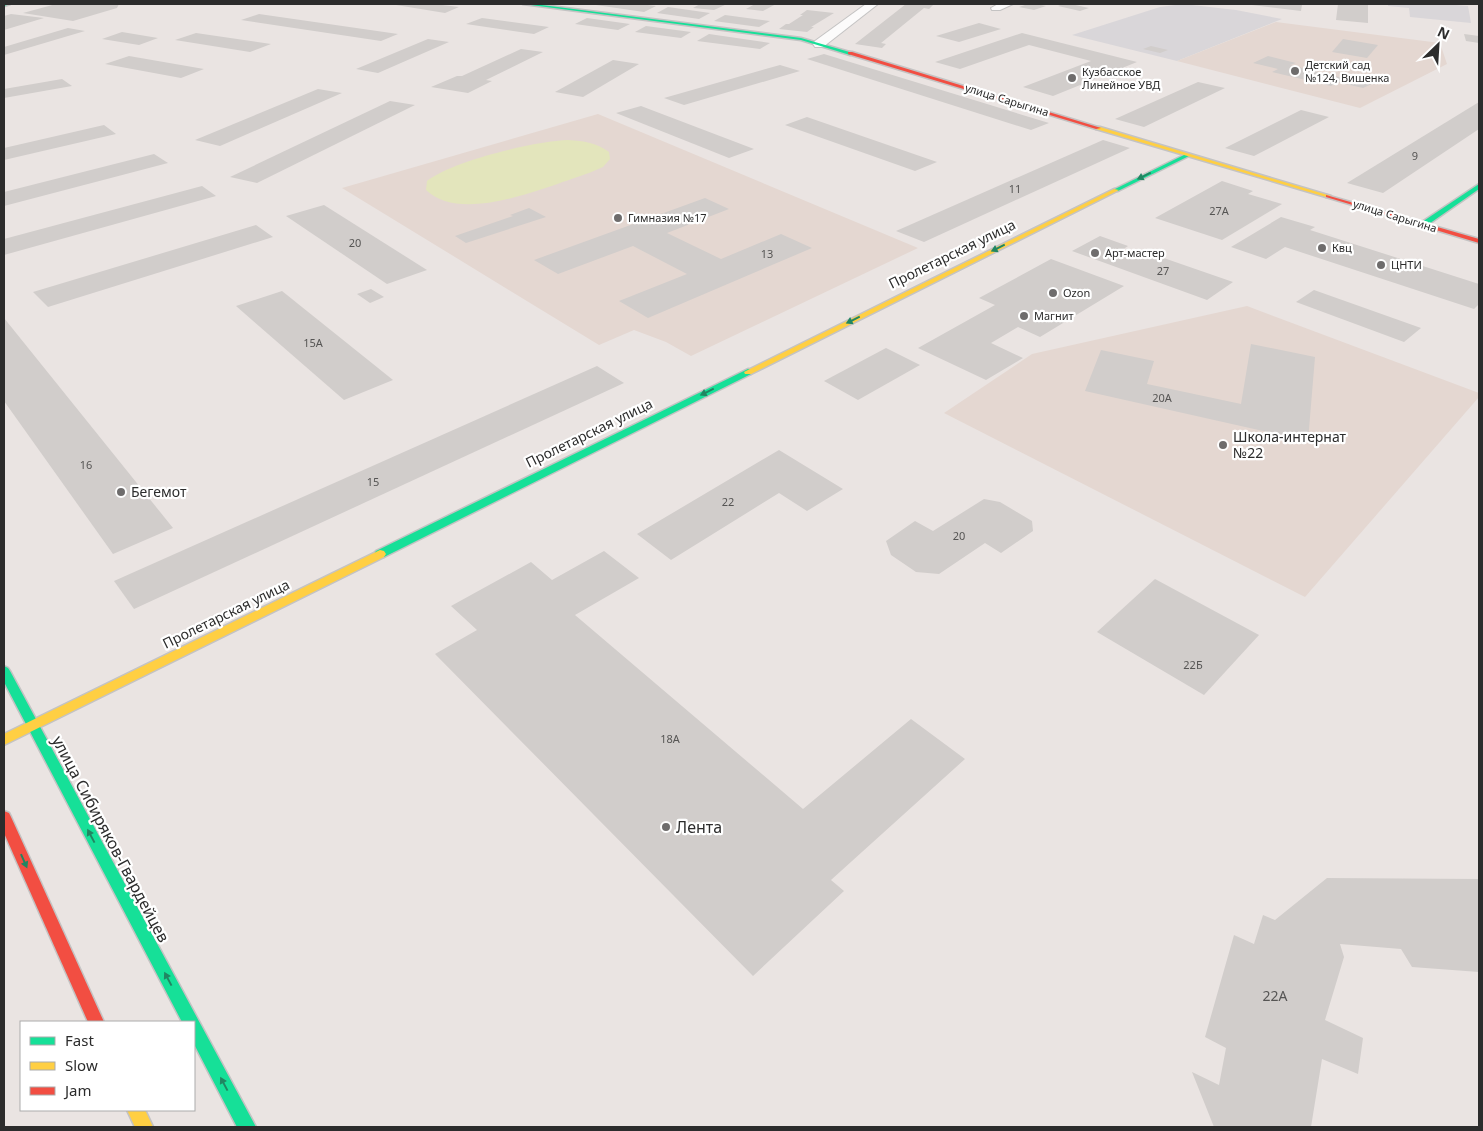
<svg xmlns="http://www.w3.org/2000/svg" width="1483" height="1131" viewBox="0 0 1483 1131" font-family="'Noto Sans',sans-serif">
  <style>
    .industrial { fill: #d9d6d9 }
    .education { fill: #e4d7d1 }
    .pitch { fill: #e3e5bc }
    .building { fill: #d1cdcb }
    .lines { fill: none; stroke-linecap: round; stroke-linejoin: round }
    .street-casing { stroke: #c4c3c3; stroke-width: 2 }
    .fast-casing { stroke: #c4c3c3; stroke-width: 3 }
    .slow-casing { stroke: #c4c3c3; stroke-width: 3 }
    .jam-casing { stroke: #c4c3c3; stroke-width: 3 }
    .street { fill: #fcfbfb; fill-rule: evenodd }
    .fast { fill: #16e098; fill-rule: evenodd }
    .slow { fill: #ffcf43; fill-rule: evenodd }
    .jam { fill: #f24e42; fill-rule: evenodd }
    .oneway { fill: #218662 }
    .poi-dot { fill: #6e6c6c; stroke: #fff; stroke-width: 2 }
    .labels { text-anchor: middle; stroke-width: 4.5; stroke-linejoin: round; paint-order: stroke }
    .far-poi-label { font-size: 11px; fill: #2c2c2c; stroke: #fff; text-anchor: start }
    .far-street-label { font-size: 11px; fill: #2c2c2c; stroke: #fff }
    .number-label { font-size: 11px; fill: #565554 }
    .street-label { font-size: 14px; fill: #2c2c2c; stroke: #fff }
    .poi-label { font-size: 14px; fill: #2c2c2c; stroke: #fff; text-anchor: start }
    .near-number-label { font-size: 14px; fill: #565554 }
    .near-poi-label { font-size: 16px; fill: #2c2c2c; stroke: #fff; text-anchor: start }
    .near-street-label { font-size: 16px; fill: #2c2c2c; stroke: #fff }
  </style>
  <rect width="100%" height="100%" fill="#eae4e2"/>
  <g class="industrial">
    <path d="M 1183,4 L 1236,10 L 1282,19 L 1177,61 L 1072,35 L 1160,7 Z"/>
    <path d="M 1388,4 L 1444,4 L 1468,6 L 1471,23 L 1410,17 L 1409,8 L 1388,6 Z"/>
  </g>
  <g class="education">
    <path d="M 1276,22 L 1440,43 L 1447,64 L 1360,108 L 1177,61 Z"/>
    <path d="M 598,114 L 918,248 L 691,356 L 666,342 L 634,330 L 599,345 L 342,188 Z"/>
    <path d="M 1247,306 L 1479,393 L 1479,397 L 1305,597 L 944,413 L 1032,354 Z"/>
  </g>
  <path class="pitch" d="M 568,140 C 584,141 597,143 609,152 L 610,159 L 603,167 L 589,173 C 548,186 462,225 426,190 L 427,181 C 452,161 535,141 568,140 Z"/>
  <g class="building">
    <path d="M 56,4 L 119,4 L 117,8 L 73,21 L 23,13 Z"/>
    <path d="M 390,4 L 434,4 L 459,7 L 445,13 Z"/>
    <path d="M 589,4 L 639,4 L 656,6 L 644,12 Z"/>
    <path d="M 700,4 L 727,4 L 714,10 L 693,8 Z"/>
    <path d="M 755,4 L 776,4 L 763,11 L 746,9 Z"/>
    <path d="M 906,4 L 934,4 L 929,9 L 924,8 L 881,43 L 886,44 L 882,48 L 855,44 Z"/>
    <path d="M 1028,4 L 1036,4 L 1046,6 L 1034,10 L 1019,7 Z"/>
    <path d="M 1063,4 L 1071,4 L 1089,8 L 1080,11 L 1058,6 Z"/>
    <path d="M 1244,4 L 1290,4 L 1302,5 L 1301,11 Z"/>
    <path d="M 1338,4 L 1368,4 L 1368,23 L 1336,20 Z"/>
    <path d="M 668,7 L 710,13 L 699,19 L 657,13 Z"/>
    <path d="M 807,10 L 834,13 L 811,27 L 814,27 L 807,32 L 779,29 L 786,24 L 789,24 L 803,15 L 800,15 Z"/>
    <path d="M 11,14 L 44,18 L 4,30 L 4,16 Z"/>
    <path d="M 259,14 L 398,34 L 381,41 L 241,20 Z"/>
    <path d="M 725,15 L 770,21 L 759,27 L 714,21 Z"/>
    <path d="M 482,18 L 549,27 L 534,34 L 466,24 Z"/>
    <path d="M 587,18 L 630,24 L 618,30 L 575,24 Z"/>
    <path d="M 979,23 L 1001,29 L 959,42 L 936,36 Z"/>
    <path d="M 646,26 L 691,32 L 681,38 L 635,32 Z"/>
    <path d="M 68,28 L 85,31 L 4,55 L 4,47 Z"/>
    <path d="M 122,32 L 158,38 L 139,45 L 102,39 Z"/>
    <path d="M 196,33 L 271,44 L 250,52 L 175,40 Z"/>
    <path d="M 1022,33 L 1137,62 L 1053,96 L 1023,87 L 1091,61 L 1029,45 L 960,69 L 935,62 Z"/>
    <path d="M 709,34 L 770,43 L 760,49 L 697,41 Z"/>
    <path d="M 1464,34 L 1479,36 L 1479,43 L 1466,41 Z"/>
    <path d="M 428,39 L 449,42 L 378,73 L 356,69 Z"/>
    <path d="M 1343,39 L 1378,45 L 1367,58 L 1332,52 Z"/>
    <path d="M 1151,46 L 1168,50 L 1160,53 L 1143,49 Z"/>
    <path d="M 521,49 L 543,52 L 486,80 L 492,81 L 468,93 L 431,87 L 457,76 L 462,76 Z"/>
    <path d="M 824,54 L 1049,123 L 1031,130 L 807,59 Z"/>
    <path d="M 129,56 L 204,69 L 181,78 L 105,64 Z"/>
    <path d="M 1268,56 L 1296,63 L 1290,65 L 1343,78 L 1347,75 L 1376,82 L 1363,88 L 1337,82 L 1331,86 L 1272,72 L 1278,69 L 1253,63 Z"/>
    <path d="M 613,60 L 639,64 L 583,97 L 555,92 Z"/>
    <path d="M 780,65 L 800,71 L 684,105 L 664,98 Z"/>
    <path d="M 62,79 L 72,86 L 4,98 L 4,89 Z"/>
    <path d="M 1198,82 L 1225,88 L 1144,127 L 1115,119 Z"/>
    <path d="M 318,89 L 342,93 L 220,146 L 195,140 Z"/>
    <path d="M 390,101 L 415,105 L 257,183 L 230,177 Z"/>
    <path d="M 1479,102 L 1479,129 L 1383,193 L 1347,183 Z"/>
    <path d="M 641,106 L 754,149 L 729,158 L 616,113 Z"/>
    <path d="M 1301,110 L 1329,117 L 1254,156 L 1225,148 Z"/>
    <path d="M 807,117 L 937,162 L 915,171 L 785,125 Z"/>
    <path d="M 104,125 L 116,134 L 4,160 L 4,148 Z"/>
    <path d="M 1103,140 L 1130,148 L 924,242 L 896,231 Z"/>
    <path d="M 154,154 L 168,163 L 4,206 L 4,192 Z"/>
    <path d="M 1222,181 L 1253,191 L 1248,194 L 1282,204 L 1222,240 L 1155,218 Z"/>
    <path d="M 202,186 L 216,196 L 4,255 L 4,239 Z"/>
    <path d="M 705,198 L 729,209 L 667,233 L 721,259 L 781,234 L 812,248 L 648,318 L 619,301 L 687,274 L 633,246 L 558,274 L 534,260 Z"/>
    <path d="M 324,205 L 427,270 L 387,284 L 286,216 Z"/>
    <path d="M 529,208 L 546,217 L 466,243 L 455,236 L 513,216 L 510,215 Z"/>
    <path d="M 1281,217 L 1315,227 L 1310,230 L 1479,284 L 1479,304 L 1474,309 L 1285,247 L 1266,259 L 1231,247 Z"/>
    <path d="M 256,225 L 273,237 L 48,307 L 33,292 Z"/>
    <path d="M 1100,236 L 1128,246 L 1122,250 L 1149,259 L 1155,255 L 1233,282 L 1207,300 L 1072,251 Z"/>
    <path d="M 1051,259 L 1124,286 L 1040,337 L 1018,327 L 991,343 L 1023,358 L 986,380 L 918,348 L 995,305 L 979,298 Z"/>
    <path d="M 371,289 L 384,297 L 370,303 L 357,294 Z"/>
    <path d="M 1314,290 L 1421,328 L 1404,342 L 1296,302 Z"/>
    <path d="M 282,291 L 393,380 L 344,400 L 236,306 Z"/>
    <path d="M 4,318 L 173,528 L 113,554 L 4,401 Z"/>
    <path d="M 1251,344 L 1315,357 L 1308,441 L 1085,391 L 1101,350 L 1154,361 L 1147,384 L 1241,404 Z"/>
    <path d="M 886,348 L 920,365 L 858,400 L 824,381 Z"/>
    <path d="M 597,366 L 624,383 L 134,609 L 114,581 Z"/>
    <path d="M 779,450 L 843,489 L 807,511 L 779,493 L 671,560 L 637,534 Z"/>
    <path d="M 984,499 L 1000,502 L 1032,521 L 1033,531 L 1001,553 L 985,543 L 939,574 L 916,572 L 891,555 L 886,541 L 915,521 L 933,531 Z"/>
    <path d="M 604,551 L 639,578 L 575,615 L 803,809 L 911,719 L 965,759 L 831,880 L 844,891 L 753,976 L 435,654 L 477,630 L 451,606 L 531,562 L 552,580 Z"/>
    <path d="M 1155,579 L 1259,635 L 1204,695 L 1097,632 Z"/>
    <path d="M 1327,878 L 1479,879 L 1479,972 L 1412,967 L 1401,949 L 1340,944 L 1344,957 L 1325,1020 L 1363,1038 L 1358,1074 L 1322,1059 L 1311,1127 L 1214,1127 L 1192,1072 L 1219,1085 L 1226,1048 L 1205,1037 L 1234,935 L 1254,944 L 1263,915 L 1275,920 Z"/>
  </g>
  <g class="lines">
    <g class="street-casing">
      <g id="street">
        <path d="M 866,4 L 878,4 L 823,47 L 815,47 L 813,44 L 815,41 Z"/>
        <path d="M 998,4 L 1013,4 L 1000,10 L 992,10 L 991,8 Z"/>
      </g>
    </g>
    <g class="fast-casing">
      <g id="fast">
        <path d="M 4,4 L 10,4 L 4,6 Z"/>
        <path d="M 523,4 L 534,4 L 801,38 L 853,53 L 850,55 L 801,40 Z"/>
        <path d="M 1186,154 L 1191,155 L 1118,191 L 1113,190 Z"/>
        <path d="M 1479,184 L 1479,189 L 1426,226 L 1419,224 Z"/>
        <path d="M 748,369 L 751,370 L 751,374 L 384,557 L 376,557 L 374,554 L 376,551 Z"/>
        <path d="M 4,666 L 8,668 L 10,671 L 256,1127 L 237,1127 L 194,1044 L 194,1022 L 182,1022 L 4,682 Z"/>
      </g>
    </g>
    <g class="slow-casing">
      <g id="slow">
        <path d="M 1096,127 L 1100,127 L 1331,196 L 1326,197 L 1096,129 Z"/>
        <path d="M 1114,189 L 1119,190 L 751,374 L 745,374 L 744,372 Z"/>
        <path d="M 380,550 L 384,551 L 386,554 L 384,557 L 4,745 L 4,734 Z"/>
        <path d="M 127,1110 L 145,1110 L 153,1127 L 135,1127 Z"/>
      </g>
    </g>
    <g class="jam-casing">
      <g id="jam">
        <path d="M 848,52 L 852,52 L 1101,128 L 1096,129 L 848,54 Z"/>
        <path d="M 1326,195 L 1479,239 L 1479,243 L 1326,197 Z"/>
        <path d="M 4,811 L 9,813 L 11,817 L 104,1022 L 88,1022 L 4,833 Z"/>
      </g>
    </g>
    <use href="#street" class="street"/>
    <use href="#fast" class="fast"/>
    <use href="#slow" class="slow"/>
    <use href="#jam" class="jam"/>
  </g>
  <defs><path id="oneway-solid" d="M-6-.8H1V-3.2L6.5 0L1 3.2V.8H-6Z" transform="scale(1.25)"/></defs>
  <g class="oneway">
    <use href="#oneway-solid" transform="translate(1144 176) rotate(154)"/>
    <use href="#oneway-solid" transform="translate(998 248) rotate(154)"/>
    <use href="#oneway-solid" transform="translate(853 320) rotate(154)"/>
    <use href="#oneway-solid" transform="translate(707 392) rotate(154)"/>
    <use href="#oneway-solid" transform="translate(91 836) rotate(-118)"/>
    <use href="#oneway-solid" transform="translate(24 861) rotate(66)"/>
    <use href="#oneway-solid" transform="translate(168 979) rotate(-118)"/>
    <use href="#oneway-solid" transform="translate(224 1084) rotate(-118)"/>
  </g>
  <g class="poi-dot">
    <circle cx="1295" cy="71" r="5"/>
    <circle cx="1072" cy="78" r="5"/>
    <circle cx="618" cy="218" r="5"/>
    <circle cx="1322" cy="248" r="5"/>
    <circle cx="1095" cy="253" r="5"/>
    <circle cx="1381" cy="265" r="5"/>
    <circle cx="1053" cy="293" r="5"/>
    <circle cx="1024" cy="316" r="5"/>
    <circle cx="1223" cy="445" r="5"/>
    <circle cx="121" cy="492" r="5"/>
    <circle cx="666" cy="827" r="5"/>
  </g>
  <g class="labels">
    <g class="far-poi-label">
      <text x="1305" y="69">Детский сад<tspan x="1305" dy="13">№124, Вишенка</tspan></text>
      <text x="1082" y="76">Кузбасское<tspan x="1082" dy="13">Линейное УВД</tspan></text>
      <text x="628" y="222">Гимназия №17</text>
      <text x="1332" y="252">Квц</text>
      <text x="1105" y="257">Арт-мастер</text>
      <text x="1391" y="269">ЦНТИ</text>
      <text x="1063" y="297">Ozon</text>
      <text x="1034" y="320">Магнит</text>
    </g>
    <g class="far-street-label">
      <text transform="translate(1007 100) rotate(17)" y="4">улица Сарыгина</text>
      <text transform="translate(1395 216) rotate(17)" y="4">улица Сарыгина</text>
    </g>
    <g class="number-label">
      <text x="1415" y="160">9</text>
      <text x="1015" y="193">11</text>
      <text x="1219" y="215">27А</text>
      <text x="355" y="247">20</text>
      <text x="767" y="258">13</text>
      <text x="1163" y="275">27</text>
      <text x="313" y="347">15А</text>
      <text x="1162" y="402">20А</text>
      <text x="86" y="469">16</text>
      <text x="373" y="486">15</text>
      <text x="728" y="506">22</text>
      <text x="959" y="540">20</text>
      <text x="1193" y="669">22Б</text>
      <text x="670" y="743">18А</text>
    </g>
    <g class="street-label">
      <text transform="translate(952 254) rotate(-26)" y="5">Пролетарская улица</text>
      <text transform="translate(589 433) rotate(-26)" y="5">Пролетарская улица</text>
      <text transform="translate(226 614) rotate(-26)" y="5">Пролетарская улица</text>
    </g>
    <g class="poi-label">
      <text x="1233" y="442">Школа-интернат<tspan x="1233" dy="16">№22</tspan></text>
      <text x="131" y="497">Бегемот</text>
    </g>
    <g class="near-number-label">
      <text x="1275" y="1001">22А</text>
    </g>
    <g class="near-poi-label">
      <text x="676" y="833">Лента</text>
    </g>
    <g class="near-street-label">
      <text transform="translate(111 839) rotate(62)" y="6">улица Сибиряков-Гвардейцев</text>
    </g>
  </g>
  <rect width="1483" height="1131" fill="none" stroke="#2c2c2c" stroke-width="10"/>
  <rect x="20" y="1021" width="175" height="90" fill="#ffffff" stroke="#ababab"/>
  <rect x="30" y="1037" width="25" height="8" fill="#16e098" stroke="#ababab"/>
  <text x="65" y="1046" font-size="15" fill="#2c2c2c">Fast</text>
  <rect x="30" y="1062" width="25" height="8" fill="#ffcf43" stroke="#ababab"/>
  <text x="65" y="1071" font-size="15" fill="#2c2c2c">Slow</text>
  <rect x="30" y="1087" width="25" height="8" fill="#f24e42" stroke="#ababab"/>
  <text x="65" y="1096" font-size="15" fill="#2c2c2c">Jam</text>
  <g transform="translate(1438 45) rotate(25)" stroke="#ffffff" stroke-width="4" paint-order="stroke">
  <path d="M0-4L9 19L0 12L-9 19Z" fill="#2c2c2c"/>
  <text y="-8" font-size="14" font-weight="bold" text-anchor="middle" fill="#2c2c2c">N</text>
  </g>
</svg>
